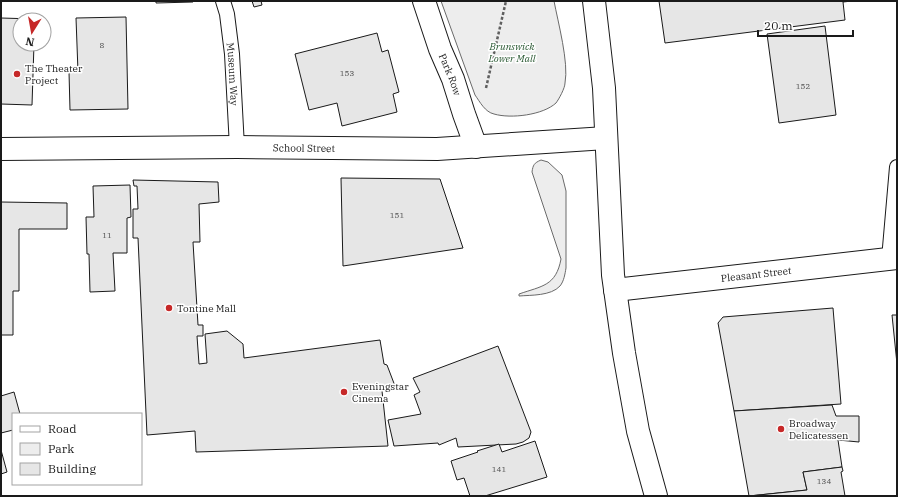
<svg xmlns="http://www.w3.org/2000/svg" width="898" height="497" font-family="'IBM Plex Serif',serif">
<rect width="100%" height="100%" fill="#fff"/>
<g fill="#ededed" stroke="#6a6a6a">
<path d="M441 1H554C558 22 569 63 565 83 565 88 559 99 556 103 543 115 511 119 494 114 485 112 480 102 475 95Z"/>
<path d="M541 160 548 162 562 175 566 191V268C565 274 564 281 560 286 551 296 531 295 519 296V294C542 286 556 286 561 259L532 172C533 165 534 163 541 160Z"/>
</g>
<g fill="#e6e6e6" stroke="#1a1a1a">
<path d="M156 1H193V2L156 3Z"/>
<path d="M252 1H261L262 5 254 7Z"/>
<path d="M659 1H852L843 2 845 20 665 43Z"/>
<path d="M126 17 128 109 70 110 69 72H78L76 18Z"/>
<path d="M1 18 35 19 20 20V44H34L32 105 1 104Z"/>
<path d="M825 26 836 115 779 123 767 34Z"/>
<path d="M377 33 382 52 388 50 399 92 393 94 397 112 342 126 337 103 309 110 295 54Z"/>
<path d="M341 178 440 179 463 248 343 266Z"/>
<path d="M133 180 218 182 219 202 199 204 200 242H193L198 325H203V336H197L199 364 207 363 205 334 227 331 243 344 244 358 380 340 384 364 387 365 395 386 382 391 388 446 196 452 195 431 147 435 138 238H133V209H138L137 186H134Z"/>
<path d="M130 185 131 217 127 218V253H113L115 291 90 292 89 254H87L86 217H94L93 186Z"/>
<path d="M1 202 67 203V229H19V291H13V335H1Z"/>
<path d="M833 308 841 404 734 411 718 323 723 317Z"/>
<path d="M892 315H897V364Z"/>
<path d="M498 346 531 432 529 438 523 442 516 444 458 447 456 438 439 445 438 443 394 446 388 420 421 414 414 395 420 392 413 378Z"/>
<path d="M14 392 20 414H13V430L1 433V396Z"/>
<path d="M832 405 836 416H859V442L838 440 842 467 803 472 807 490 749 496 734 411Z"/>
<path d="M535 441 547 477 485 496H470L464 478 457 480 451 461 478 452 477 451 499 444 502 452Z"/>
<path d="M1 450 7 472 1 474Z"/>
<path d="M842 467 843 471 841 472 845 496H749L807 490 803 472Z"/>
</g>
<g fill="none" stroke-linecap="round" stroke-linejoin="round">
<g stroke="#1a1a1a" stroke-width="16">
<g id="service">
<path id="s1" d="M223 1 227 14 232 54 237 147"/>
<path d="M889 259 897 167"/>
</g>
</g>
<g stroke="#1a1a1a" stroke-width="24">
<g id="minor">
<path id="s2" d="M424 1 440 49 453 79 464 114 476 147"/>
<path id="s3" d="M1 149 237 147 437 149 606 138"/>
</g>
</g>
<g stroke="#1a1a1a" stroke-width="24">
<g id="secondary">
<path id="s4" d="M615 290 897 258"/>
</g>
</g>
<g stroke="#1a1a1a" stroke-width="24">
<path id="primary" d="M594 1 604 88 613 275 624 353 638 431 656 496"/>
</g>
<path stroke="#5f5f5f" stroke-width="2.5" stroke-dasharray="3 2" stroke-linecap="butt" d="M486 88 506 1"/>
<use href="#service" stroke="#fff" stroke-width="14"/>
<use href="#minor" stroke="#fff" stroke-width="22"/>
<use href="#secondary" stroke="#fff" stroke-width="22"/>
<use href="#primary" stroke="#fff" stroke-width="22"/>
</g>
<g fill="#c62828" stroke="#fff" stroke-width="1.5">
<circle cx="17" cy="74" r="4"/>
<circle cx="169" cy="308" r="4"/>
<circle cx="344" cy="392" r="4"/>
<circle cx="781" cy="429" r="4"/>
</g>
<g text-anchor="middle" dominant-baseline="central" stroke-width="3" stroke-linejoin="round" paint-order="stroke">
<g font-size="8" fill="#4d4d4d">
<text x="102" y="45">8</text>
<text x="347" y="73">153</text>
<text x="803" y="86">152</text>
<text x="397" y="215">151</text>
<text x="107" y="235">11</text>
<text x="499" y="469">141</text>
<text x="824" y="481">134</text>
</g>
<g font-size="10" font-style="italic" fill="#2b5a34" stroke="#fff">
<text x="512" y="46">Brunswick<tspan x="512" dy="12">Lower Mall</tspan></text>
</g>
<g font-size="10" fill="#1a1a1a" stroke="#fff" text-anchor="start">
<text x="25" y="68">The Theater<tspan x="25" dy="12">Project</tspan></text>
<text x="177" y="308">Tontine Mall</text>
<text x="352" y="386">Eveningstar<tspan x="352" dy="12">Cinema</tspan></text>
<text x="789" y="423">Broadway<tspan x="789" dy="12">Delicatessen</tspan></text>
</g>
<g font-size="10" fill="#1a1a1a" stroke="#fff">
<text stroke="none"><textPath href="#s1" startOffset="74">Museum Way</textPath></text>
<text stroke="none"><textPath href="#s2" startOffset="78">Park Row</textPath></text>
<text stroke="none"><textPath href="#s3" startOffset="303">School Street</textPath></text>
<text stroke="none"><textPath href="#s4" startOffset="142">Pleasant Street</textPath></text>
</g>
</g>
<rect width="898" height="497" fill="none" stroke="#1a1a1a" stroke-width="4"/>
<rect x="12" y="413" width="130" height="72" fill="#ffffff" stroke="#a3a3a3"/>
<rect x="20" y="426" width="20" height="6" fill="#ffffff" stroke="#a3a3a3"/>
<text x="48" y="433" font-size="12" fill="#1a1a1a">Road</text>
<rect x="20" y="443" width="20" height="12" fill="#ededed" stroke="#a3a3a3"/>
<text x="48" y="453" font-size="12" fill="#1a1a1a">Park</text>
<rect x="20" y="463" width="20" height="12" fill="#e6e6e6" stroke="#a3a3a3"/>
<text x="48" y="473" font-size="12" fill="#1a1a1a">Building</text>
<g transform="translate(32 32) rotate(191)"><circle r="19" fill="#ffffff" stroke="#a3a3a3"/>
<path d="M0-3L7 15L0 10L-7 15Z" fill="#c62828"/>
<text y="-6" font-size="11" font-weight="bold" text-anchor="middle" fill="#1a1a1a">N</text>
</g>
<path d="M758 30v6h95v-6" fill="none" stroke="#1a1a1a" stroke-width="2"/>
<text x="764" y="30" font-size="12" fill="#1a1a1a" stroke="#ffffff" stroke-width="3" paint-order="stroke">20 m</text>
</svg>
